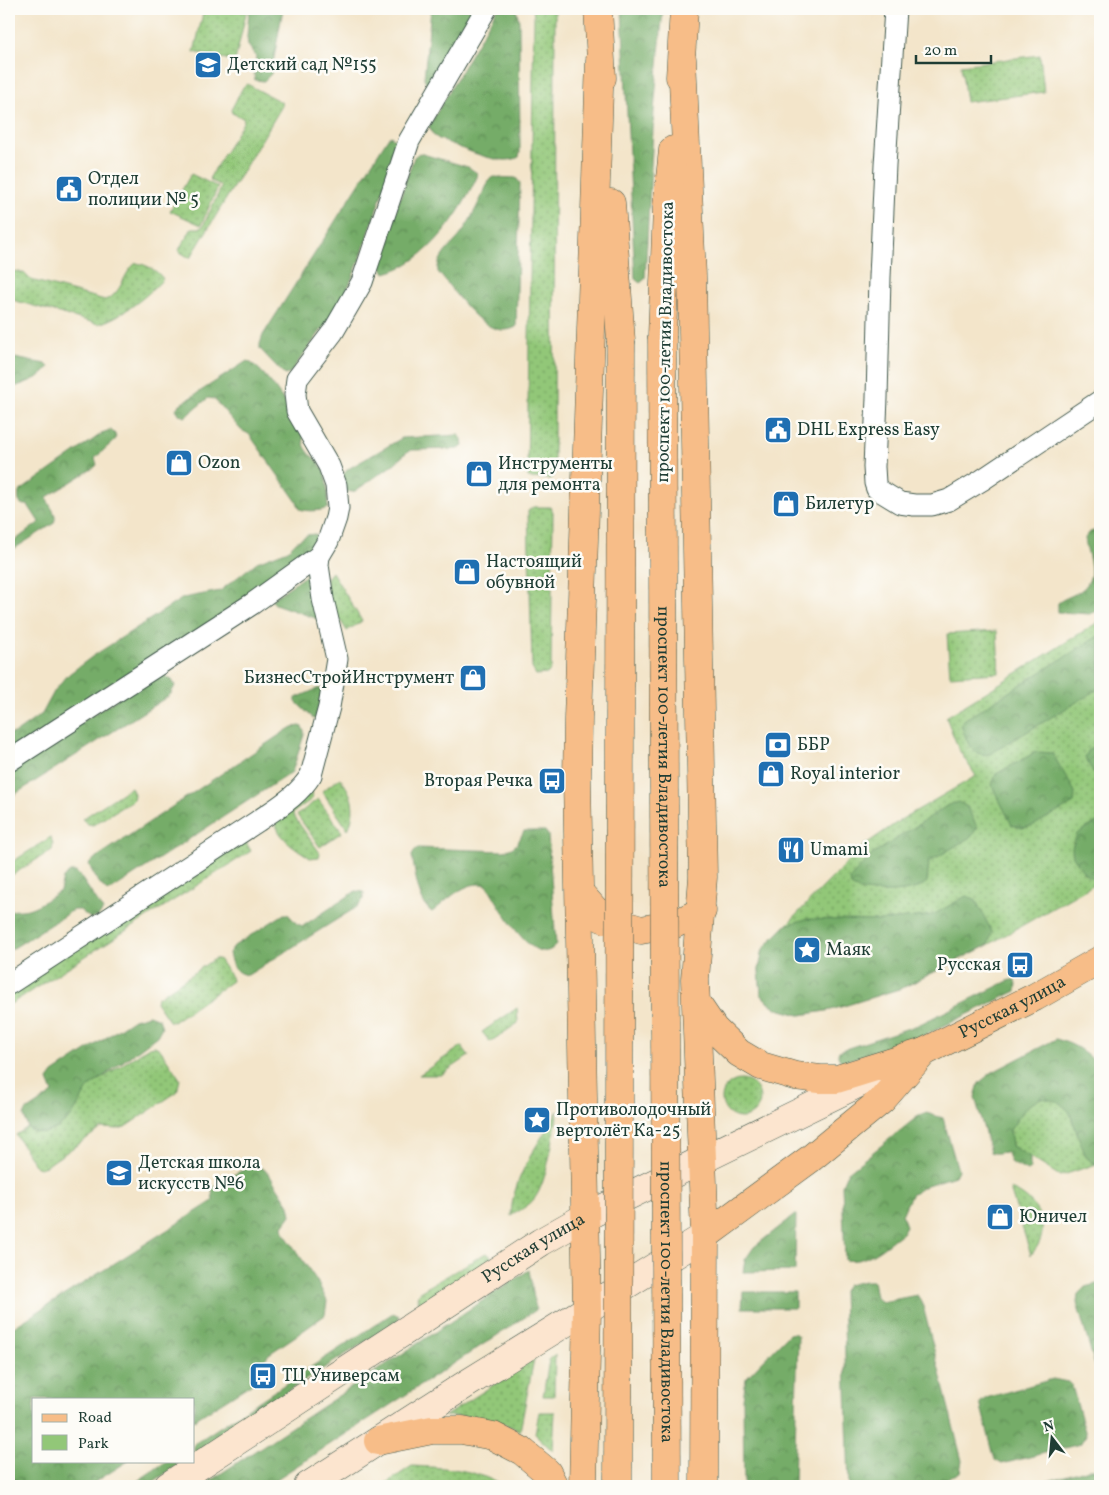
<svg xmlns="http://www.w3.org/2000/svg" width="1109" height="1495" font-family="Vollkorn,serif">
<defs>
<pattern id="green-dots" width="8" height="8" patternUnits="userSpaceOnUse" patternTransform="scale(1.25)"><rect width="8" height="8" fill="#92c778"/><path d="M2 2h.1M6 6h.1" fill="none" stroke="#77a363" stroke-width="1.8" stroke-linecap="round"/></pattern>
<pattern id="forest-crowns" width="20" height="18" patternUnits="userSpaceOnUse" patternTransform="scale(1.25)"><rect width="20" height="18" fill="#75ac68"/><path d="M2 6a3 3 0 1 1 6 0M12 15a3 3 0 1 1 6 0" fill="none" stroke="#5f8d56"/></pattern>
</defs>
<rect width="100%" height="100%" fill="#fdfcf7"/>
<filter id="ink" filterUnits="userSpaceOnUse"><feTurbulence type="fractalNoise" baseFrequency=".02" numOctaves="2"/><feDisplacementMap in="SourceGraphic" scale="10" xChannelSelector="R" yChannelSelector="G"/><feConvolveMatrix kernelMatrix="1 2 1 2 8 2 1 2 1" color-interpolation-filters="sRGB"/></filter>
<filter id="wash" filterUnits="userSpaceOnUse"><feTurbulence type="fractalNoise" baseFrequency=".0096" numOctaves="4" result="noise"/><feDisplacementMap in="SourceGraphic" scale="20" xChannelSelector="R" yChannelSelector="G"/><feGaussianBlur stdDeviation="1.12" result="paint"/><feColorMatrix in="noise" values="0 0 0 0 0 0 0 0 0 0 0 0 0 0 0 0 0 1.4 0 .05"/><feComposite in="paint" operator="in"/></filter>
<g filter="url(#wash)">
<rect width="100%" height="100%" fill="#f3e5ca"/>
<g fill="url(#green-dots)" stroke="#588256">
<path d="M204 9H247L235 61 194 52Z"/>
<path d="M533 9H555L554 476 551 479 529 478 527 474 534 16Z"/>
<path d="M1040 55 1044 92 966 102 961 65Z"/>
<path d="M247 84 281 102 282 106 191 257H188L180 252 179 250 192 228H200L203 226 221 188 220 185 211 181 210 177 244 121 243 118 232 113 231 110 243 87Z"/>
<path d="M191 174 218 187 201 225 170 211Z"/>
<path d="M136 263C146 264 158 271 163 279 148 296 120 318 98 324L9 299V270L24 273 31 280 105 300C123 294 122 273 136 263Z"/>
<path d="M533 507H550L553 512 551 669 547 674 536 675 532 668 528 511Z"/>
<path d="M332 572 362 621 347 631 327 599V578Z"/>
<path d="M1100 621V881L988 945 902 988 826 1011 800 1015 778 1009 768 1002 761 994 759 970 763 949 863 846 902 819 976 776 959 750 946 717Z"/>
<path d="M997 631 999 673 950 676 947 634Z"/>
<path d="M340 778C353 795 357 809 348 830L322 791Z"/>
<path d="M131 787 134 794 133 800 93 825 88 824 82 819Z"/>
<path d="M311 792 312 799 294 812 293 815 320 853 319 857 310 858C295 847 276 838 275 818Z"/>
<path d="M318 799 342 832 320 847 297 815Z"/>
<path d="M51 837 53 845 52 850 9 877V864Z"/>
<path d="M244 839 251 851 9 1005V990Z"/>
<path d="M214 959H219L231 977 232 981 173 1022 169 1021 156 1002 157 998Z"/>
<path d="M517 1008 518 1023 490 1042 482 1032Z"/>
<path d="M155 1046 160 1049 180 1079 177 1092 125 1127 118 1129 102 1128 46 1166 40 1168 36 1167 16 1135 149 1047Z"/>
<path d="M462 1046 469 1056 441 1075H419Z"/>
<circle cx="741" cy="1099" r="19"/>
<path d="M1100 1081V1163L1060 1176 1012 1146 999 1102Z"/>
<path d="M558 1111C554 1132 547 1184 534 1199 529 1206 518 1211 511 1216 512 1177 539 1143 558 1111Z"/>
<path d="M1010 1189C1030 1195 1047 1217 1041 1238 1039 1245 1035 1250 1031 1255Z"/>
<path d="M486 1253 491 1256V1261L422 1306 419 1302 417 1297 421 1291Z"/>
<path d="M555 1355 554 1396H543L549 1360Z"/>
<path d="M534 1359 520 1431C492 1417 476 1416 445 1416Z"/>
<path d="M539 1412H555L553 1451 535 1434Z"/>
<path d="M412 1466C446 1468 473 1468 503 1486H382Z"/>
</g>
<g fill="url(#forest-crowns)" stroke="#4a744e">
<path d="M249 9H283L271 74 264 81 255 80 254 74 256 57 248 45 247 37Z"/>
<path d="M431 9H476L431 84 427 85 424 78Z"/>
<path d="M497 9H516L519 20 520 152 519 157C500 168 458 146 439 139L433 135 429 126Z"/>
<path d="M622 9H663L654 111 645 279 640 283 635 279Z"/>
<path d="M391 136 399 143 360 259 342 302 290 373 285 375 260 349V344L263 335 388 138Z"/>
<path d="M419 153 468 167 477 173V177C460 215 427 263 385 273L379 261 414 157Z"/>
<path d="M493 177 516 178 520 183 516 327C485 343 455 291 438 272 436 256 454 245 462 233 473 217 481 197 490 179Z"/>
<path d="M9 357 46 364 49 367C42 379 21 384 9 389Z"/>
<path d="M247 361C266 368 293 415 304 433 299 454 322 458 325 475 328 485 327 497 328 508 321 511 307 512 300 509L297 502 249 434 241 430 214 399 208 398 185 417 180 415 176 409 179 405Z"/>
<path d="M111 430 115 434 116 439 95 458 97 465 95 467 47 497C48 507 60 514 53 524L9 552V545L37 524 39 522 28 505C18 506 18 500 19 492L104 432Z"/>
<path d="M459 435 462 439 463 446 459 449 412 450 407 452 394 464 355 491 349 492 345 489 342 476 348 469 402 438Z"/>
<path d="M1100 529V610L1090 614 1058 612V603C1064 598 1070 597 1077 593 1101 580 1087 557 1085 538L1090 532Z"/>
<path d="M315 534 320 538 318 553 9 756V734L15 733 42 714 55 690 69 674 93 656 183 598 220 591 257 562 288 550 296 542 307 535Z"/>
<path d="M309 573 318 619 275 604 271 600Z"/>
<path d="M1100 635V688L990 754C969 757 968 741 961 725L964 720Z"/>
<path d="M163 675 172 680 175 686 170 695 9 798V768L153 676Z"/>
<path d="M319 688 322 690 317 718 314 719 296 702V698Z"/>
<path d="M301 726 304 730V735L292 772 111 890 107 891C100 885 92 873 89 864L94 859 287 730 292 727Z"/>
<path d="M1100 743V785L1085 757 1089 750Z"/>
<path d="M1036 752 1052 753 1075 792 1074 803 1032 826 1022 828 1012 825 992 786 996 774Z"/>
<path d="M959 802 967 807 977 827 972 836 929 862 927 882C924 884 921 887 917 888 903 893 862 895 851 886L850 878 872 855 948 805Z"/>
<path d="M1100 820V881L1099 882 1084 873 1073 856 1072 848 1077 834Z"/>
<path d="M524 831H545L548 835 556 945C533 973 497 900 487 885 466 879 448 900 432 912 418 903 415 871 412 856L414 851 418 848 504 851C519 846 517 843 524 831Z"/>
<path d="M70 872H76L80 876 103 910 98 917 91 919 80 910H73L9 951V912C15 909 21 911 28 909 39 906 50 897 60 891L63 878Z"/>
<path d="M356 891 364 892 363 900 357 907 248 975C235 974 231 965 229 953L234 946 284 914H288L297 924 303 926Z"/>
<path d="M966 896 975 899 992 932 988 945 902 988 831 1010 800 1015 778 1009 768 1002 761 994 759 970 763 949 786 925 806 919 879 921 933 915Z"/>
<path d="M1010 980H1014L1017 984 1016 991 923 1036 845 1061 842 1062C838 1058 837 1056 839 1051L918 1025Z"/>
<path d="M149 1015 159 1019 162 1027 157 1036 89 1087 71 1117 58 1128 45 1133 34 1132 28 1128 24 1116 26 1111 53 1093 48 1080 53 1073 134 1019Z"/>
<path d="M1056 1039C1074 1044 1088 1052 1100 1068V1165L1092 1162 1086 1157 1069 1111 1057 1101 1041 1098 1026 1107 1010 1130 1012 1146 1030 1157V1169L1027 1171 1010 1162 1007 1153C1000 1151 996 1155 990 1152L975 1097 979 1083 991 1073Z"/>
<path d="M926 1113 943 1118 958 1170 955 1176 927 1185 911 1195 902 1215 906 1226 902 1233C885 1245 867 1264 845 1260L842 1185 847 1173 917 1117Z"/>
<path d="M256 1166 264 1169 270 1176 289 1205 291 1215 283 1226 284 1233 317 1281 327 1301 325 1315 300 1333 269 1354 262 1363 258 1377 251 1384 194 1420V1399H34V1461H128L89 1486H18L9 1471V1452L12 1433 9 1419V1330L213 1201 212 1189C225 1181 240 1168 256 1166Z"/>
<path d="M796 1214 795 1271 743 1272 745 1260 754 1247Z"/>
<path d="M529 1270 536 1310 266 1486H202Z"/>
<path d="M865 1281H873L876 1297 882 1302 917 1295 922 1302 962 1461 960 1472C927 1492 886 1486 849 1486L843 1291 847 1285Z"/>
<path d="M1100 1283V1383L1077 1303 1078 1294 1085 1287Z"/>
<path d="M743 1292H795V1308H742Z"/>
<path d="M393 1313 399 1316 398 1321 274 1400 194 1455V1444Z"/>
<path d="M794 1333 798 1336 794 1486H744L743 1399 746 1378 789 1334Z"/>
<path d="M1053 1379 1068 1382 1072 1386 1086 1435 1080 1444 1002 1464 995 1460 980 1403 986 1398Z"/>
<path d="M167 1461H184L147 1486H130Z"/>
<path d="M1089 1469H1098L1100 1486H1031Z"/>
</g>
</g>
<g filter="url(#ink)">
<g fill="none" stroke-linecap="round" stroke-linejoin="round">
<g stroke="#3f564a" stroke-width="23">
<g id="street">
<path d="M895 9 885 165 880 277 877 398 874 467 875 483 877 489 900 503 914 505H932L949 500 982 480 1100 401"/>
<path d="M9 761 252 604 319 556 328 541 336 518 338 508 336 485 329 466 297 411 295 394 297 379 333 332 362 282 409 141 486 9"/>
<path d="M9 984 258 821C278 807 298 796 311 775L329 707 337 659 323 599 318 565 319 556"/>
</g>
</g>
<g stroke="#3f564a" stroke-width="29">
<g id="secondary">
<path id="s1" d="M168 1486 541 1242 585 1217 876 1075"/>
<path d="M308 1486 468 1383 705 1236"/>
</g>
</g>
<g stroke="#3f564a" stroke-width="29">
<g id="primary">
<path d="M697 1004 714 1029 739 1053 761 1066 795 1076 820 1079H837L924 1052"/>
<path id="s2" d="M705 1236 810 1159 882 1100 924 1052 1035 997 1100 960"/>
<path d="M378 1441 432 1430H462L493 1436 522 1451 547 1472 554 1486"/>
</g>
</g>
<g stroke="#3f564a" stroke-width="29">
<g id="highway">
<path d="M598 9 602 78"/>
<path d="M682 59 692 276 703 877 695 979 705 1236 704 1486"/>
<path d="M680 77 684 9"/>
<path d="M611 203 621 341"/>
<path d="M662 336 667 207 673 150"/>
<path d="M580 893 602 918 641 930 675 924 702 911"/>
<path d="M583 1486 587 1310 577 779 578 719 600 60"/>
</g>
</g>
<use href="#street" stroke="#fff" stroke-width="21"/>
<use href="#secondary" stroke="#fce5cf" stroke-width="28"/>
<use href="#primary" stroke="#f7bd88" stroke-width="28"/>
<use href="#highway" stroke="#f7bd88" stroke-width="28"/>
<g stroke="#3f564a" stroke-width="29" stroke-linecap="butt">
<g id="highway-bridge">
<path id="s3" d="M662 336 667 1486"/>
<path d="M618 1486 621 341"/>
</g>
</g>
<use href="#highway-bridge" stroke="#f7bd88" stroke-width="28"/>
</g>
</g>
<defs>
<g id="school-square" transform="scale(1.4375)"><rect x="-9" y="-9" width="18" height="18" rx="4" fill="#1f6fb2" stroke="#fdfcf7"/><path d="M0-5L7-2L0 1L-7-2ZM-4 1L0 2.5L4 1V4Q0 6-4 4Z" fill="#fff"/></g>
<g id="civic-square" transform="scale(1.4375)"><rect x="-9" y="-9" width="18" height="18" rx="4" fill="#1f6fb2" stroke="#fdfcf7"/><path d="M-.6-6.5H3V-4.5H.6V-3L4-1V1h2V6H-6V1h2V-1L-.6-3ZM-1.2 2.5V6h2.4V2.5Z" fill="#fff"/></g>
<g id="shop-square" transform="scale(1.4375)"><rect x="-9" y="-9" width="18" height="18" rx="4" fill="#1f6fb2" stroke="#fdfcf7"/><path d="M-5-2.5h2.3a2.7 3.5 0 0 1 5.4 0H5L5.5 6h-11ZM-1.5-2.5h3a1.5 2.3 0 0 0-3 0Z" fill="#fff"/></g>
<g id="bank-square" transform="scale(1.4375)"><rect x="-9" y="-9" width="18" height="18" rx="4" fill="#1f6fb2" stroke="#fdfcf7"/><path d="M-6-4H6V4H-6ZM0-2.3a2.3 2.3 0 1 0 0 4.6a2.3 2.3 0 1 0 0-4.6Z" fill="#fff"/></g>
<g id="bus-square" transform="scale(1.4375)"><rect x="-9" y="-9" width="18" height="18" rx="4" fill="#1f6fb2" stroke="#fdfcf7"/><path d="M-5-6H5V4H4V6H2V4H-2V6H-4V4H-5ZM-3.5-4V0h7V-4ZM-3.5 1.2v1.5H-2V1.2ZM2 1.2v1.5H3.5V1.2Z" fill="#fff"/></g>
<g id="restaurant-square" transform="scale(1.4375)"><rect x="-9" y="-9" width="18" height="18" rx="4" fill="#1f6fb2" stroke="#fdfcf7"/><path d="M-5-6h1v4h1v-4h1v4h1v-4h1v5L-1.5 .5V6h-2V.5L-5-1ZM5-6V6H3V1.5H1.5Q1.5-4 5-6Z" fill="#fff"/></g>
<g id="sight-square" transform="scale(1.4375)"><rect x="-9" y="-9" width="18" height="18" rx="4" fill="#1f6fb2" stroke="#fdfcf7"/><path d="M0-6L1.8-2.2L6-1.7L2.9 1.2L3.7 5.4L0 3.3L-3.7 5.4L-2.9 1.2L-6-1.7L-1.8-2.2Z" fill="#fff"/></g>
</defs>
<g fill-rule="evenodd">
<use href="#school-square" x="208" y="65"/>
<use href="#civic-square" x="69" y="189"/>
<use href="#civic-square" x="778" y="430"/>
<use href="#shop-square" x="179" y="463"/>
<use href="#shop-square" x="479" y="474"/>
<use href="#shop-square" x="786" y="504"/>
<use href="#shop-square" x="467" y="572"/>
<use href="#shop-square" x="473" y="678"/>
<use href="#bank-square" x="778" y="745"/>
<use href="#shop-square" x="771" y="774"/>
<use href="#bus-square" x="552" y="781"/>
<use href="#restaurant-square" x="791" y="850"/>
<use href="#sight-square" x="807" y="950"/>
<use href="#bus-square" x="1020" y="965"/>
<use href="#sight-square" x="537" y="1120"/>
<use href="#school-square" x="119" y="1173"/>
<use href="#shop-square" x="1000" y="1217"/>
<use href="#bus-square" x="263" y="1376"/>
</g>
<g text-anchor="middle" dominant-baseline="central" stroke-width="5" stroke-linejoin="round" paint-order="stroke">
<g font-size="18" fill="#1f3d34" stroke="#fdfcf7" text-anchor="start">
<text x="227" y="65">Детский сад №155</text>
<text x="88" y="179">Отдел<tspan x="88" dy="21">полиции № 5</tspan></text>
<text x="797" y="430">DHL Express Easy</text>
<text x="198" y="463">Ozon</text>
<text x="498" y="464">Инструменты<tspan x="498" dy="21">для ремонта</tspan></text>
<text x="805" y="504">Билетур</text>
<text x="486" y="562">Настоящий<tspan x="486" dy="21">обувной</tspan></text>
<text x="454" y="678" text-anchor="end">БизнесСтройИнструмент</text>
<text x="797" y="745">ББР</text>
<text x="790" y="774">Royal interior</text>
<text x="533" y="781" text-anchor="end">Вторая Речка</text>
<text x="810" y="850">Umami</text>
<text x="826" y="950">Маяк</text>
<text x="1001" y="965" text-anchor="end">Русская</text>
<text x="556" y="1110">Противолодочный<tspan x="556" dy="21">вертолёт Ка-25</tspan></text>
<text x="138" y="1163">Детская школа<tspan x="138" dy="21">искусств №6</tspan></text>
<text x="1019" y="1217">Юничел</text>
<text x="282" y="1376">ТЦ Универсам</text>
</g>
<g font-size="18" fill="#1f3d34" stroke="#fdfcf7">
<text transform="translate(666 342) rotate(-89)">проспект 100-летия Владивостока</text>
<text stroke="none"><textPath href="#s3" startOffset="411">проспект 100-летия Владивостока</textPath></text>
<text stroke="none"><textPath href="#s2" startOffset="386">Русская улица</textPath></text>
<text stroke="none"><textPath href="#s1" startOffset="436">Русская улица</textPath></text>
<text stroke="none"><textPath href="#s3" startOffset="966">проспект 100-летия Владивостока</textPath></text>
</g>
</g>
<rect width="1109" height="1495" fill="none" stroke="#fdfcf7" stroke-width="30"/>
<rect x="32" y="1398" width="162" height="65" fill="#fdfcf7" stroke="#a4b0a9"/>
<rect x="42" y="1414" width="25" height="8" fill="#f7bd88" stroke="#a4b0a9"/>
<text x="78" y="1422" font-size="15" fill="#1f3d34">Road</text>
<rect x="42" y="1435" width="25" height="15" fill="#92c778" stroke="#a4b0a9"/>
<text x="78" y="1448" font-size="15" fill="#1f3d34">Park</text>
<g transform="translate(1052 1438) rotate(344)" stroke="#fdfcf7" stroke-width="4" paint-order="stroke">
<path d="M0-4L9 19L0 12L-9 19Z" fill="#1f3d34"/>
<text y="-8" font-size="14" font-weight="bold" text-anchor="middle" fill="#1f3d34">N</text>
</g>
<path d="M916 55v8h75v-8" fill="none" stroke="#1f3d34" stroke-width="2.5"/>
<text x="924" y="55" font-size="15" fill="#1f3d34" stroke="#fdfcf7" stroke-width="4" paint-order="stroke">20 m</text>
</svg>
